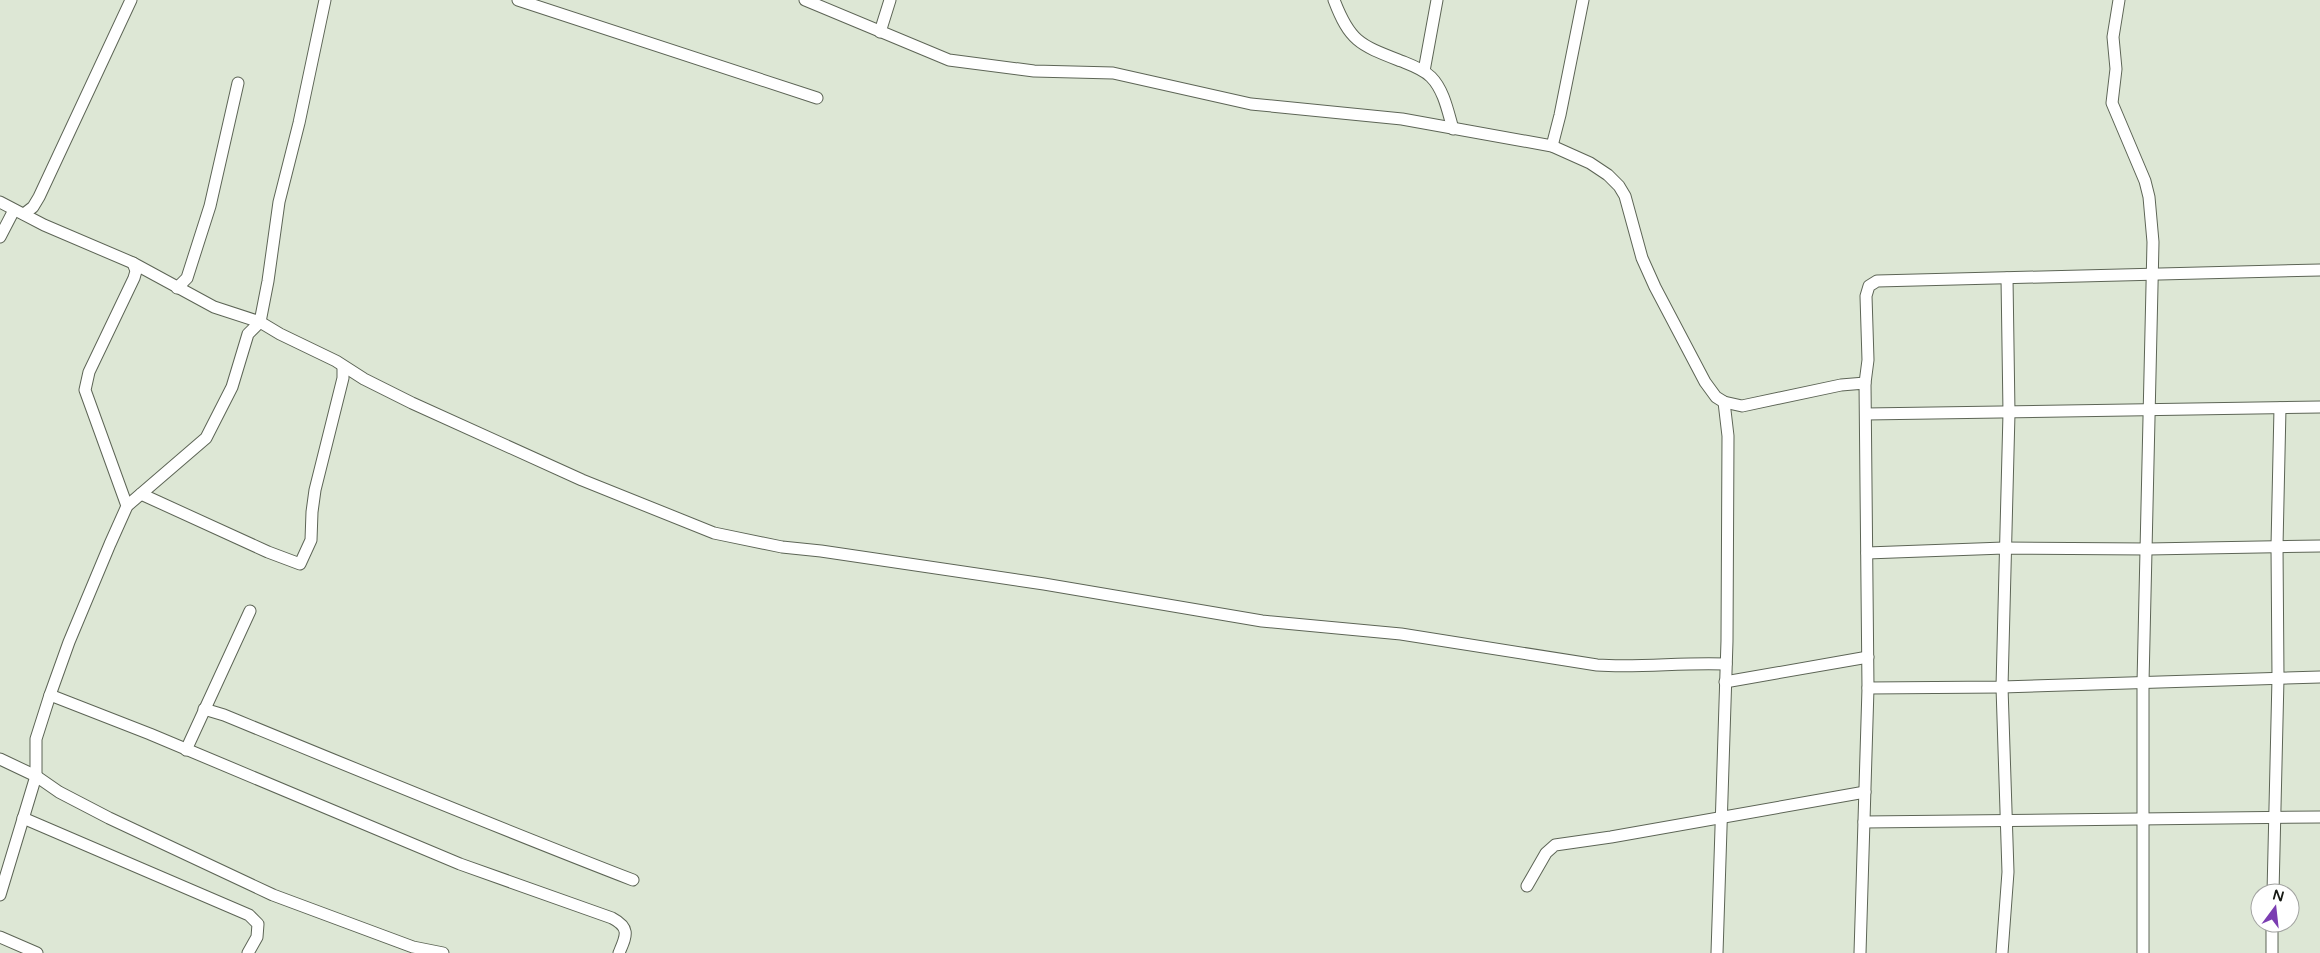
<svg xmlns="http://www.w3.org/2000/svg" width="2320" height="953" font-family="'Varela Round',sans-serif">
<rect width="100%" height="100%" fill="#dde7d5"/>
<g fill="none" stroke-linecap="round" stroke-linejoin="round">
<g stroke="#5d6556" stroke-width="13">
<g id="minor">
<path d="M518 0 817 98"/>
<path d="M805 0 949 60 1034 71 1113 73 1251 104 1402 119 1552 146 1590 163 1608 175 1619 186 1625 196 1642 258 1655 287 1705 382 1716 397 1724 402 1742 406 1841 385 1865 383 1868 688 1860 953"/>
<path d="M1334 0C1350 42 1360 45 1401 61 1411 65 1423 69 1431 77 1444 90 1448 112 1453 129"/>
<path d="M2119 0 2113 37 2116 69 2112 103 2145 181 2149 197 2153 242 2143 683V953"/>
<path d="M880 32 890 0"/>
<path d="M1424 71 1437 0"/>
<path d="M1552 146 1560 115 1583 0"/>
<path d="M0 202 44 225 133 263 214 307 260 322 280 334 336 361 364 379 412 403 582 480 714 533 782 547 821 551 1044 584 1262 621 1401 634 1597 665C1640 668 1683 662 1726 664"/>
<path d="M24 214 33 207 39 197 131 0"/>
<path d="M0 237 14 210"/>
<path d="M177 288 187 278 210 206 238 83"/>
<path d="M1865 383 1868 360 1866 296 1869 286 1877 281 2320 270"/>
<path d="M1866 414 2320 407"/>
<path d="M141 494 268 552 300 564 311 540 312 512 315 490 343 378V368"/>
<path d="M127 506 85 390 89 372 134 278 136 271 133 263"/>
<path d="M1867 553 2004 548 2148 549 2320 546"/>
<path d="M1725 682 1868 657"/>
<path d="M1868 688 2002 687 2320 677"/>
<path d="M50 695 150 734 460 864 612 918C631 928 626 936 619 953"/>
<path d="M204 709 224 715C360 771 496 827 633 880"/>
<path d="M186 750 250 611"/>
<path d="M0 759 36 776 59 792 109 818 273 895 413 947 443 953"/>
<path d="M23 818 249 915 258 924 257 937 248 953"/>
<path d="M1864 822 2320 817"/>
<path d="M1527 886 1546 853 1555 845 1611 837 1865 792"/>
<path d="M2273 893 2278 678 2277 546 2280 408"/>
<path d="M0 895 36 776V739L50 695 69 642 110 544 127 506 206 438 232 387 248 334 260 322 268 281 279 202 299 123 325 0"/>
<path d="M0 937 37 953"/>
<path d="M1717 953 1727 641 1728 436 1724 402"/>
<path d="M2002 953 2008 872 2002 687 2009 413 2007 278"/>
<path d="M2272 953V923"/>
</g>
</g>
<use href="#minor" stroke="#fff" stroke-width="11"/>
</g>
<g transform="translate(2275 908) rotate(15)"><circle r="24" fill="#ffffff" stroke="#a2a3a1"/>
<path d="M0-4L9 19L0 12L-9 19Z" fill="#7b3db2"/>
<text y="-8" font-size="14" font-weight="bold" text-anchor="middle" fill="#171a14">N</text>
</g>
</svg>
